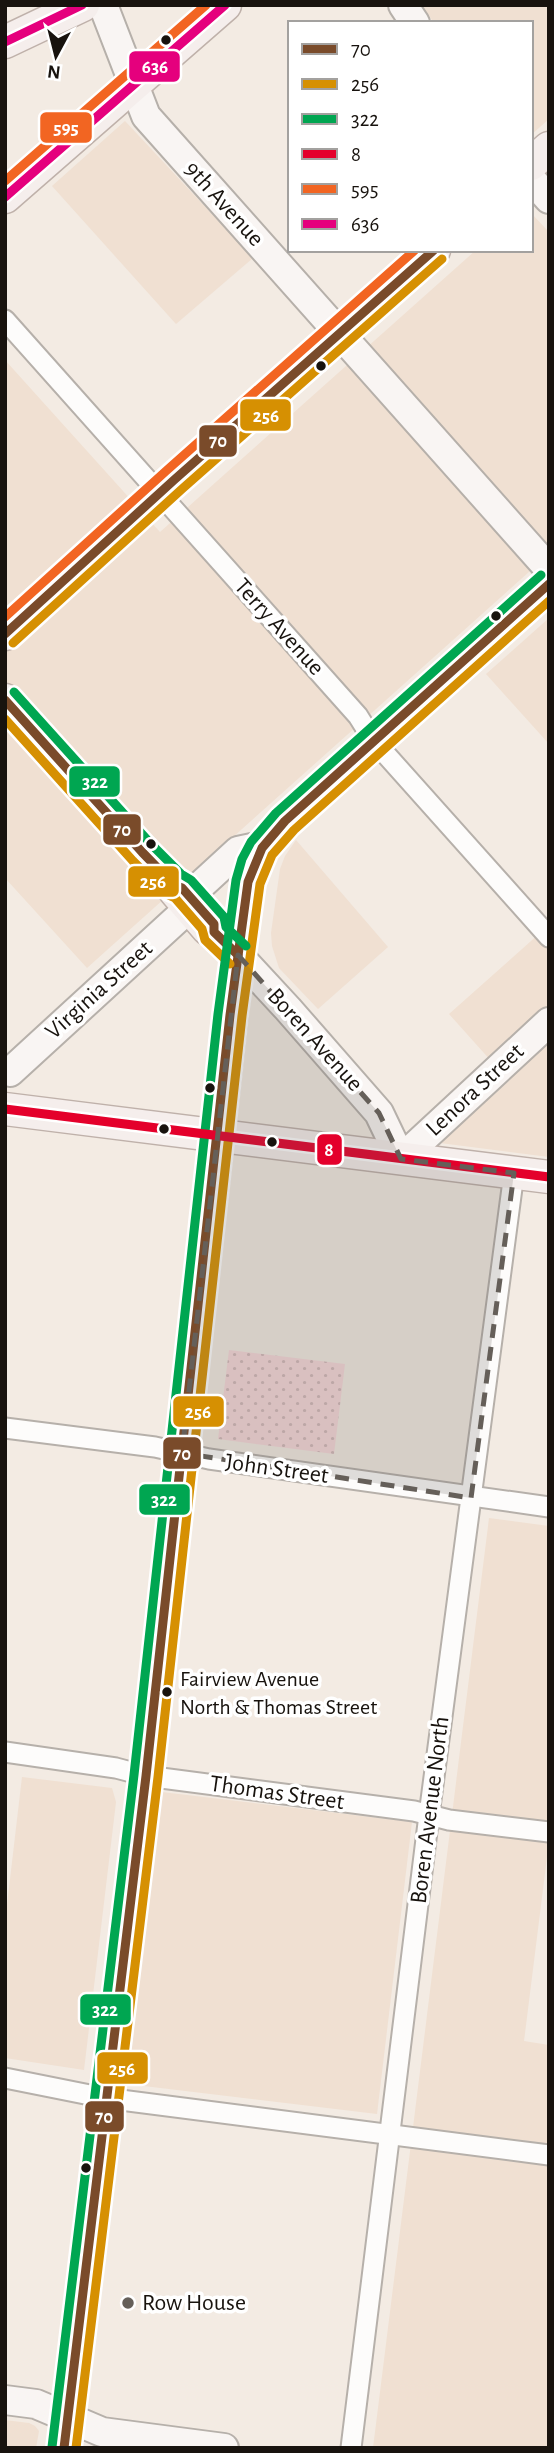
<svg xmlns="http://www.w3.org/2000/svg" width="554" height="2453" font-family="'Alegreya Sans',sans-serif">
<defs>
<pattern id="grass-dots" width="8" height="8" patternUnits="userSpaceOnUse" patternTransform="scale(1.75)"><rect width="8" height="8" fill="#f7d9da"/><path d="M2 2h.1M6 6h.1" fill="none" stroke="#d3b9ba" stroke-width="1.8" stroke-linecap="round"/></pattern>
</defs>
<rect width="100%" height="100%" fill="#f3ebe3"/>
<g fill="#f0e0d2">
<path d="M422 5H549V119L531 135V23H434Z"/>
<path d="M125 121 253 258 176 324 52 186Z"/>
<path d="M531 213 549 232V554L87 968 5 878V360L160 532 476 250H531Z"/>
<path d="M549 618V744L486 674Z"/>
<path d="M296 840 388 947 318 1009 279 968 272 946 271 933 280 869 285 856Z"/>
<path d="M549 925V1157L440 1143 509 1081 449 1014Z"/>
<path d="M489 1518 549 1526V1841L524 2041 549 2045V2448H373Z"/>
<path d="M22 1777 112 1788 116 1802 84 2070 5 2058V1922Z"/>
<path d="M162 1792 412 1822 377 2114 127 2084Z"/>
<path d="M5 2420 29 2423 35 2426 39 2431 36 2448H5Z"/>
</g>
<path fill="url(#grass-dots)" d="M229 1350 345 1364 334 1454 218 1439Z"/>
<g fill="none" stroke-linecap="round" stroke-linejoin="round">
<g stroke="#b6b0aa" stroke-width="23">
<g id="street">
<path d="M5 320 358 716 373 740 549 937"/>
<path d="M5 1428 155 1447 209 1459 549 1507"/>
<path d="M5 1752 116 1768 146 1776 414 1811 449 1820 549 1832"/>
<path d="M5 2078 105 2098 549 2155"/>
<path d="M351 2448 429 1815 514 1173"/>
</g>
</g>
<g stroke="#b6b0aa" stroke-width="32">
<g id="secondary">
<path d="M103 5 146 116 549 569"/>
<path d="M403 5 415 23"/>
<path d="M531 179 549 199"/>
<path d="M261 846C244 880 243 919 238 955L288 1009 379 1113 401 1159 549 1022"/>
<path d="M189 896 238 851 261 846 285 821 361 751 549 584"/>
<path d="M10 1072 189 908"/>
<path d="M5 2400 36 2404 102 2432 224 2448"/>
</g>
</g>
<g stroke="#bfb1aa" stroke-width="35">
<g id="primary">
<path d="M5 42 83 5"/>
<path d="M531 164 549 148"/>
<path d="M5 197 225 5"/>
<path d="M5 634 174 480 434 250"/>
<path d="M5 700 142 852 174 885 182 888 190 897"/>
<path d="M5 1109 549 1177"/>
<path d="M64 2448 146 1776 238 955 214 932 208 929 175 891 174 885"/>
</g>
</g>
<use href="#street" stroke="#fdfcfb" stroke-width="19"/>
<use href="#secondary" stroke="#f9f5f3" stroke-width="28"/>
<use href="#primary" stroke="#f5eeec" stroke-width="32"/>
<g stroke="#fff" stroke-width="14">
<g id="bus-1">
<path d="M5 634 174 480 434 250"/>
<path d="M5 700 142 852 174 885 182 888 214 924V932L238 955"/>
<path d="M64 2448 146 1776 230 1015 248 882 262 848 285 821 549 584"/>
</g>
</g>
<g stroke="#fff" stroke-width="14">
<g id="bus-2">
<path d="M13 643 182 489 442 259"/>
<path d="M5 719 133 861 166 894 175 898 202 929 205 940 230 964"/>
<path d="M76 2448 158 1777 242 1016 260 884 272 855 294 830 549 601"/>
</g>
</g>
<g stroke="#fff" stroke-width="14">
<g id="bus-3">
<path d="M14 692 151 844 181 874 191 880 224 917 226 927 246 946"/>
<path d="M52 2447 134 1775 218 1014 236 880 242 859 251 842 276 813 541 575"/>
</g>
</g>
<g stroke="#fff" stroke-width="14">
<path id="bus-4" d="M5 1109 549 1177"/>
</g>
<g stroke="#fff" stroke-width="14">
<g id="bus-5">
<path d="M5 181 206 5"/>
<path d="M5 617 166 471 415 250"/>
</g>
</g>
<g stroke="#fff" stroke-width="14">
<g id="bus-6">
<path d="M5 42 82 5"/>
<path d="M5 197 225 5"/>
</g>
</g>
<use href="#bus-1" stroke="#7a4b2a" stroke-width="9"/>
<use href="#bus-2" stroke="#d69002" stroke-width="9"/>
<use href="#bus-3" stroke="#00a651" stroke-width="9"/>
<use href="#bus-4" stroke="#e4002b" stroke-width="9"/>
<use href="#bus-5" stroke="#f26522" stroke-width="9"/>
<use href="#bus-6" stroke="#e5007d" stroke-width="9"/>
</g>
<path fill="#655f59" fill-opacity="0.2" stroke="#655f59" stroke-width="5" stroke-dasharray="14 9" stroke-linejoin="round" d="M238 955 379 1113 401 1159 514 1173 471 1498 182 1453Z"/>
<g fill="#18130e" stroke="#fff" stroke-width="2.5">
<circle cx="166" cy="40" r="6"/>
<circle cx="321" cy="366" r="6"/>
<circle cx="496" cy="616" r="6"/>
<circle cx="151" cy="844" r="6"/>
<circle cx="210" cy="1088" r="6"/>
<circle cx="164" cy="1129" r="6"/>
<circle cx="272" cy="1142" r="6"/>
<circle cx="167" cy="1692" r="6"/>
<circle cx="86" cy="2168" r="6"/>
</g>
<circle fill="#655f59" stroke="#fff" stroke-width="2.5" cx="128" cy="2303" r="7"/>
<g text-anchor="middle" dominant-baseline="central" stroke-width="7" stroke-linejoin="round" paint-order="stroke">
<g font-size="22" fill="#18130e" stroke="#fff" text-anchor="start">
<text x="180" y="1679">Fairview Avenue<tspan x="180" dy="28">North &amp; Thomas Street</tspan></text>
</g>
<g font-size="24" fill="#18130e" stroke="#fff">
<text transform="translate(224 204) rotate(48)">9th Avenue</text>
<text transform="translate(279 627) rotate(48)">Terry Avenue</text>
<text transform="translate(99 990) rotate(-42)">Virginia Street</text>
<text transform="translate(315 1040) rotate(48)">Boren Avenue</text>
<text transform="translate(475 1090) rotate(-43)">Lenora Street</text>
<text transform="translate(277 1469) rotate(8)">John Street</text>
<text transform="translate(277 1793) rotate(8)">Thomas Street</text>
<text transform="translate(430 1810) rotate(-83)">Boren Avenue North</text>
</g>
<g font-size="24" fill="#18130e" stroke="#fff" text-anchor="start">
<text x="142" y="2303">Row House</text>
</g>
</g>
<g stroke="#fff" stroke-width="2.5">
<rect x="128" y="50" width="53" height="33" rx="7" fill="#e5007d"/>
<rect x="39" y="111" width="54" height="33" rx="7" fill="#f26522"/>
<rect x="239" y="398" width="53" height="34" rx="7" fill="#d69002"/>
<rect x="198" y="424" width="40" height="34" rx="7" fill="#7a4b2a"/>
<rect x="68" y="765" width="53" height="33" rx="7" fill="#00a651"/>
<rect x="102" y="813" width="40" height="33" rx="7" fill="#7a4b2a"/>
<rect x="127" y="865" width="53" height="33" rx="7" fill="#d69002"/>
<rect x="316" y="1133" width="27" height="33" rx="7" fill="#e4002b"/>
<rect x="172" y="1395" width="53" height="33" rx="7" fill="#d69002"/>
<rect x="162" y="1436" width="40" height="34" rx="7" fill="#7a4b2a"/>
<rect x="138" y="1483" width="53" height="33" rx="7" fill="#00a651"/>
<rect x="79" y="1993" width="53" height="33" rx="7" fill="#00a651"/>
<rect x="96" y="2051" width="53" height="34" rx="7" fill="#d69002"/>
<rect x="84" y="2100" width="41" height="33" rx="7" fill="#7a4b2a"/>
</g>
<g font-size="19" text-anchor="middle" font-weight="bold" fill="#fff">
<text x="155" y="73">636</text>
<text x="66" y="134">595</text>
<text x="266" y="422">256</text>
<text x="218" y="447">70</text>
<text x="95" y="788">322</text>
<text x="122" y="836">70</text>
<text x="153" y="888">256</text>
<text x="329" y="1156">8</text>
<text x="198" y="1418">256</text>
<text x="182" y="1460">70</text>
<text x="164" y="1506">322</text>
<text x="105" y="2016">322</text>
<text x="122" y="2075">256</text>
<text x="104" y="2123">70</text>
</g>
<rect width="554" height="2453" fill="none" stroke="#18130e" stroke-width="14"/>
<rect x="288" y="21" width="245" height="231" fill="#ffffff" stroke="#a3a19f" stroke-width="2"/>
<rect x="302" y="44" width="35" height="10" fill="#7a4b2a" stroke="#a3a19f" stroke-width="2"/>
<text x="351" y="56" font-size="21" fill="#18130e">70</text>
<rect x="302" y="79" width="35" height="10" fill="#d69002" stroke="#a3a19f" stroke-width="2"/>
<text x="351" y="91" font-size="21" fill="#18130e">256</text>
<rect x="302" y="114" width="35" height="10" fill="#00a651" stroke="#a3a19f" stroke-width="2"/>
<text x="351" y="126" font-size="21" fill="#18130e">322</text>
<rect x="302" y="149" width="35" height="10" fill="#e4002b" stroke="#a3a19f" stroke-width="2"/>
<text x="351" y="161" font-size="21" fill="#18130e">8</text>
<rect x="302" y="184" width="35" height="10" fill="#f26522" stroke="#a3a19f" stroke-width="2"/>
<text x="351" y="196" font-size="21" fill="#18130e">595</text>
<rect x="302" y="219" width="35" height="10" fill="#e5007d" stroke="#a3a19f" stroke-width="2"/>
<text x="351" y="231" font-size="21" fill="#18130e">636</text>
<g transform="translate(56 56) rotate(187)" stroke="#ffffff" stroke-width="5" paint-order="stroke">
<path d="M0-5L12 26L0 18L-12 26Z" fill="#18130e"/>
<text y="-10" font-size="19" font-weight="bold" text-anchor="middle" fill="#18130e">N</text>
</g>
</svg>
